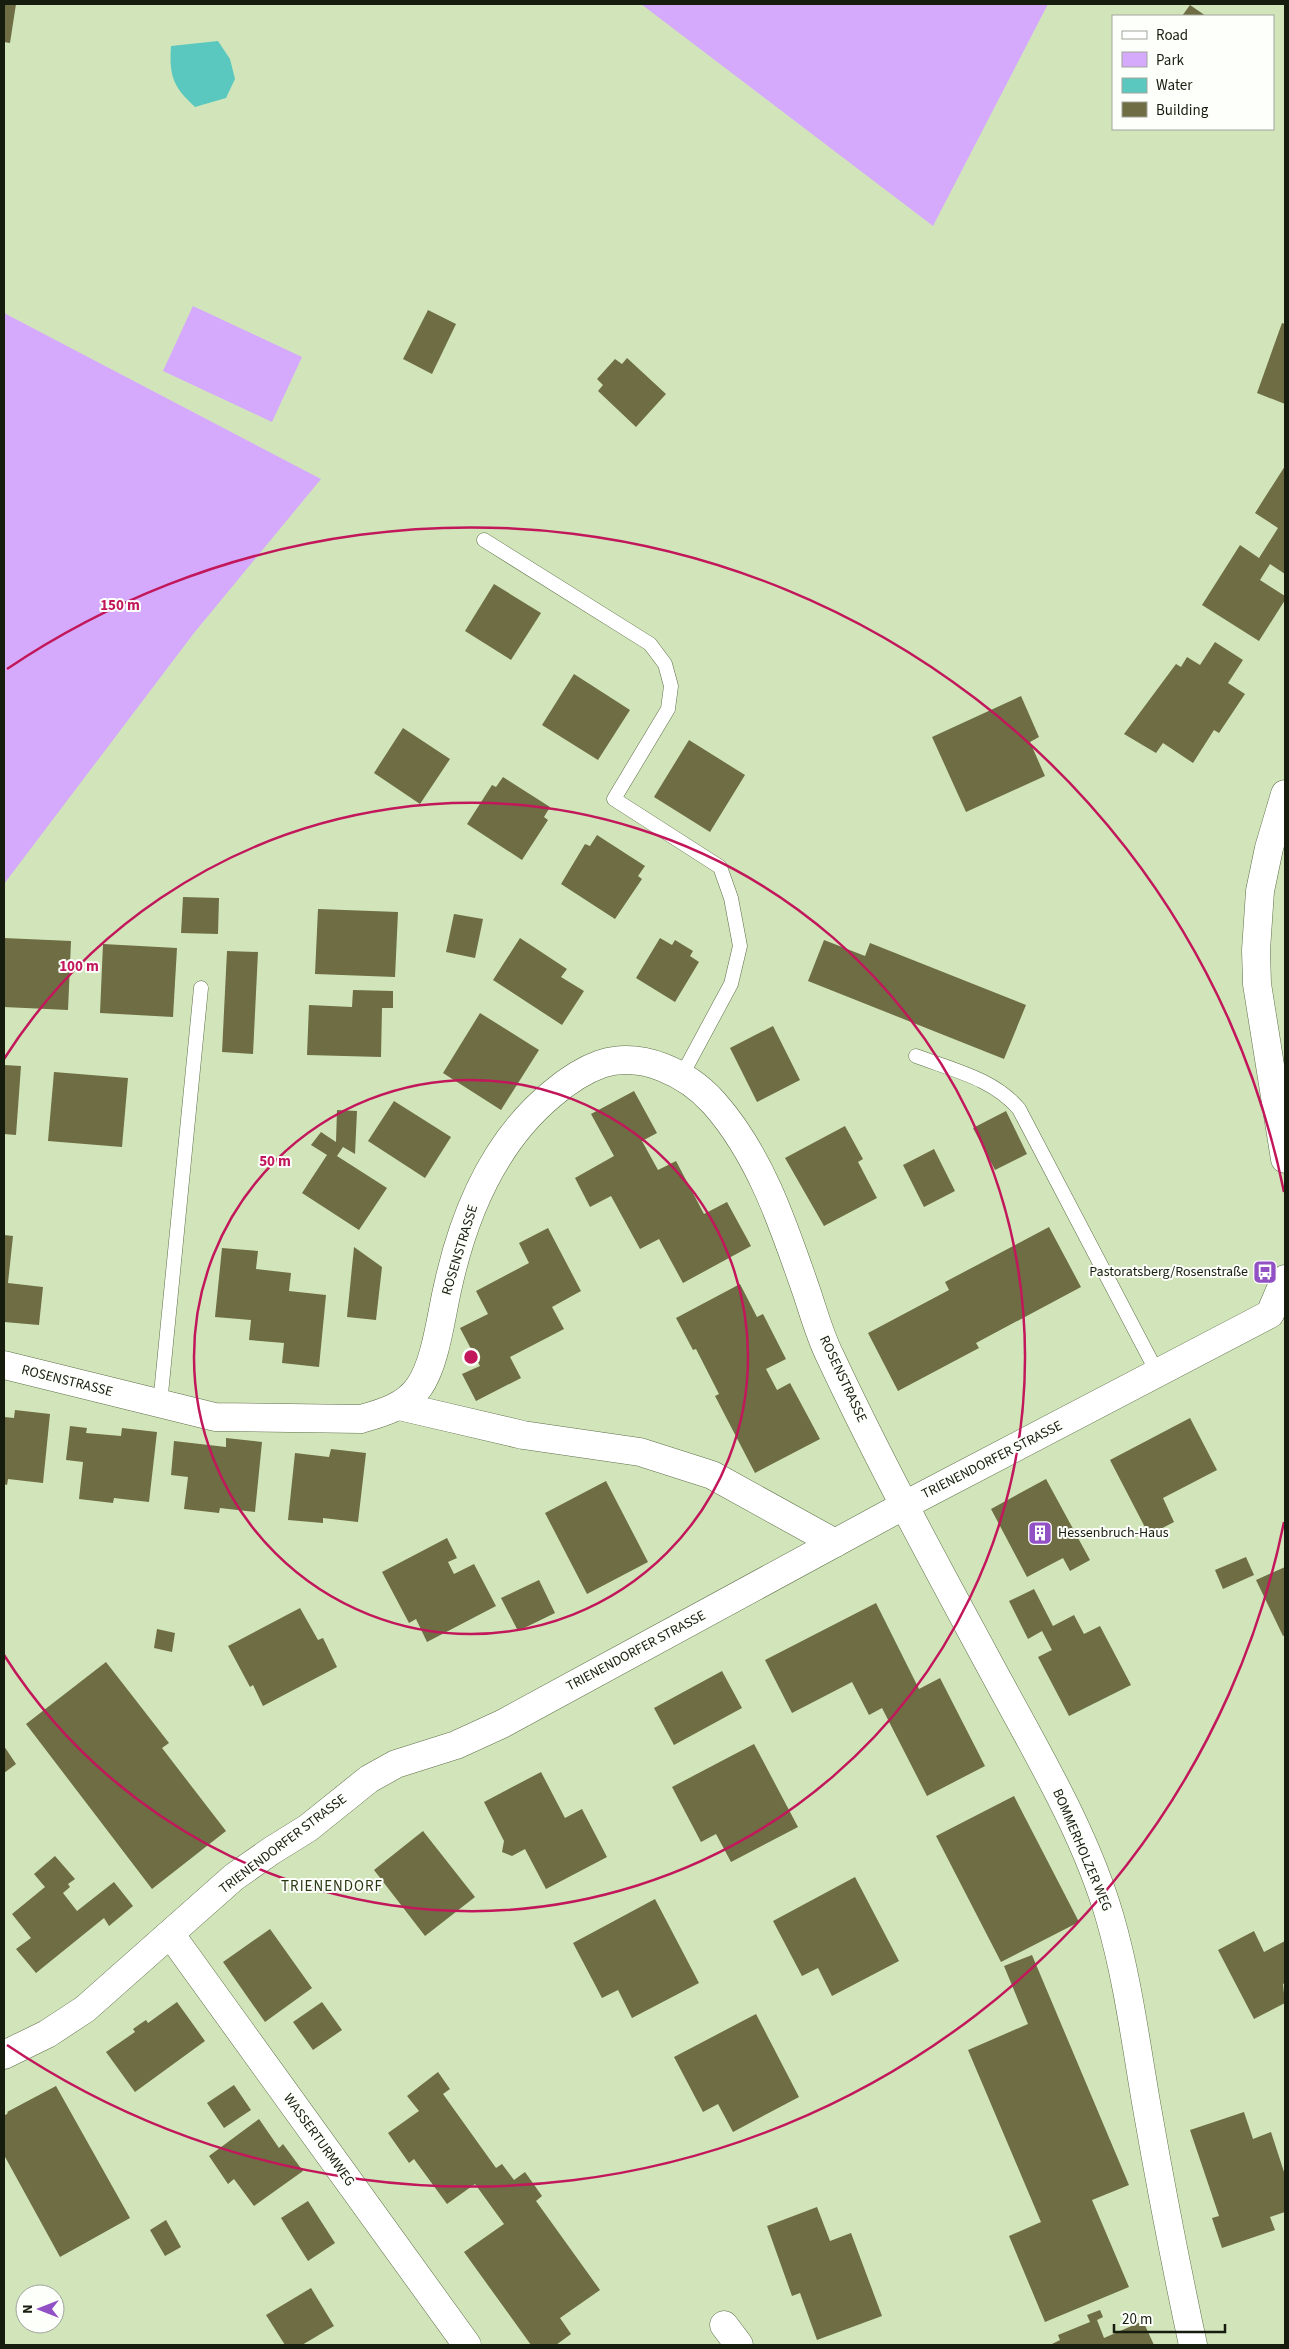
<svg xmlns="http://www.w3.org/2000/svg" width="1289" height="2349" font-family="'Source Sans 3',sans-serif">
<rect width="100%" height="100%" fill="#d2e5ba"/>
<g fill="#d5aafd">
<path d="M641 4H1048L933 226Z"/>
<path d="M193 306 302 357 272 422 163 371Z"/>
<path d="M4 313 321 479 194 633 4 884Z"/>
</g>
<path fill="#5ac8bf" d="M218 41 230 59 235 79 226 98 195 107C173 87 169 76 171 46Z"/>
<g fill="#6e6d43">
<path d="M4 4H16L10 43 4 42Z"/>
<path d="M1190 5 1206 16H1182Z"/>
<path d="M428 310 456 324 432 374 403 359Z"/>
<path d="M1282 323 1285 324V404L1257 393Z"/>
<path d="M627 358 666 394 636 427 598 391 603 385 597 379 615 359 622 364Z"/>
<path d="M1285 466V574L1270 564 1260 580 1285 596V600L1259 641 1202 605 1240 545 1259 558 1278 528 1255 513Z"/>
<path d="M494 584 541 613 511 660 465 631Z"/>
<path d="M1215 642 1243 660 1228 683 1245 694 1219 733 1214 730 1193 763 1163 743 1156 753 1124 734 1176 664 1181 667 1187 657 1200 665Z"/>
<path d="M574 674 630 710 598 760 542 725Z"/>
<path d="M1021 696 1039 737 1030 742 1045 776 966 812 932 737Z"/>
<path d="M403 728 450 759 420 804 374 773Z"/>
<path d="M689 740 745 775 710 832 654 797Z"/>
<path d="M503 777 550 807 544 817 548 820 522 860 467 824 492 785 496 787Z"/>
<path d="M597 835 645 866 638 876 642 879 615 919 561 884 585 844 590 846Z"/>
<path d="M183 897 219 898 218 934 181 933Z"/>
<path d="M318 909 398 912 395 977 315 974Z"/>
<path d="M454 914 483 919 475 958 446 952Z"/>
<path d="M4 938 71 941 68 1010 4 1007Z"/>
<path d="M520 938 567 969 561 977 584 991 562 1025 493 980Z"/>
<path d="M660 938 672 945 675 940 693 951 690 956 699 962 675 1002 636 978Z"/>
<path d="M824 940 865 956 870 943 1026 1005 1004 1059 808 981Z"/>
<path d="M103 944 177 948 173 1017 100 1013Z"/>
<path d="M227 951 258 952 253 1054 222 1052Z"/>
<path d="M353 990 393 991V1008H382L381 1057 307 1055 309 1005 352 1007Z"/>
<path d="M480 1013 539 1050 501 1110 443 1073Z"/>
<path d="M773 1026 800 1080 757 1102 730 1048Z"/>
<path d="M4 1065 21 1066 16 1135 4 1134Z"/>
<path d="M54 1072 128 1078 122 1147 48 1141Z"/>
<path d="M634 1091 657 1133 642 1141 658 1170 676 1161 704 1214 727 1202 751 1246 683 1283 659 1239 640 1249 611 1196 590 1207 575 1178 614 1156 591 1114Z"/>
<path d="M394 1101 451 1137 425 1178 368 1141Z"/>
<path d="M337 1110 357 1111 355 1154 343 1147 337 1156 387 1188 359 1230 302 1193 327 1155 311 1145 321 1132 336 1142Z"/>
<path d="M1006 1111 1027 1154 995 1170 973 1128Z"/>
<path d="M845 1126 863 1159 858 1162 877 1198 824 1226 785 1158Z"/>
<path d="M934 1149 955 1191 924 1207 903 1165Z"/>
<path d="M1049 1227 1081 1287 976 1343 979 1348 898 1391 868 1333 949 1290 945 1282Z"/>
<path d="M548 1228 581 1291 552 1307 564 1329 510 1357 521 1378 476 1401 462 1374 480 1366 460 1328 488 1314 476 1291 529 1263 519 1243Z"/>
<path d="M4 1235 13 1236 8 1283 43 1287 39 1325 4 1322Z"/>
<path d="M354 1247 382 1267 376 1320 347 1317Z"/>
<path d="M222 1248 258 1251 256 1269 291 1273 289 1291 326 1295 319 1367 282 1363 284 1343 249 1340 251 1320 215 1317Z"/>
<path d="M740 1284 757 1317 763 1314 786 1359 766 1369 777 1390 790 1383 820 1439 755 1473 715 1396 719 1394 696 1349 693 1350 676 1318Z"/>
<path d="M15 1410 50 1414 43 1483 8 1479 7 1485 4 1484V1417L14 1418Z"/>
<path d="M1190 1418 1217 1470 1163 1498 1174 1522 1149 1535 1110 1460Z"/>
<path d="M70 1426 87 1428 86 1433 121 1436 122 1428 157 1432 149 1502 114 1498 113 1503 79 1499 83 1462 66 1460Z"/>
<path d="M226 1438 262 1442 255 1512 220 1508 219 1513 184 1509 188 1477 171 1475 174 1441 226 1447Z"/>
<path d="M331 1449 366 1453 358 1522 323 1518V1523L288 1520 295 1453 329 1457Z"/>
<path d="M1046 1479 1090 1560 1070 1571 1063 1558 1027 1577 991 1509Z"/>
<path d="M606 1481 648 1562 587 1594 545 1513Z"/>
<path d="M447 1538 457 1558 448 1562 454 1574 474 1564 496 1606 427 1642 416 1619 409 1623 382 1572Z"/>
<path d="M1246 1557 1254 1575 1223 1589 1215 1570Z"/>
<path d="M1285 1567V1635L1283 1636 1256 1580Z"/>
<path d="M539 1580 555 1613 518 1631 501 1598Z"/>
<path d="M1034 1589 1053 1626 1074 1615 1084 1634 1100 1626 1131 1685 1069 1716 1038 1657 1052 1650 1042 1631 1028 1639 1009 1601Z"/>
<path d="M876 1603 919 1689 940 1678 985 1766 927 1796 882 1708 869 1715 852 1682 792 1713 765 1660Z"/>
<path d="M300 1608 318 1640 323 1638 337 1667 263 1706 253 1685 250 1687 228 1646Z"/>
<path d="M157 1629 175 1633 172 1652 154 1648Z"/>
<path d="M106 1662 169 1743 162 1748 226 1831 152 1889 26 1724Z"/>
<path d="M722 1671 742 1708 674 1745 654 1708Z"/>
<path d="M754 1744 798 1827 731 1862 716 1834 701 1842 672 1787Z"/>
<path d="M4 1746 16 1764 4 1773Z"/>
<path d="M541 1772 565 1818 582 1809 607 1857 546 1889 525 1849 512 1856 502 1852 504 1841 484 1802Z"/>
<path d="M1014 1796 1079 1922 1001 1962 936 1836Z"/>
<path d="M423 1831 475 1897 425 1936 374 1870Z"/>
<path d="M55 1856 75 1879 68 1884 70 1887 63 1893 77 1911 114 1882 133 1906 109 1926 104 1918 36 1973 16 1949 31 1938 12 1914 45 1887 34 1874Z"/>
<path d="M855 1877 899 1961 832 1996 818 1968 802 1976 773 1921Z"/>
<path d="M655 1899 699 1983 632 2018 618 1990 602 1998 573 1943Z"/>
<path d="M270 1929 312 1988 265 2022 223 1962Z"/>
<path d="M1254 1931 1264 1952 1285 1941V1983L1283 1984 1285 2003 1254 2019 1218 1950Z"/>
<path d="M1032 1955 1129 2185 1092 2200 1129 2287 1045 2322 1009 2236 1041 2222 968 2050 1028 2024 1004 1966Z"/>
<path d="M177 2002 205 2041 135 2092 106 2052 135 2032 133 2029 140 2024 146 2020 148 2023Z"/>
<path d="M322 2002 342 2030 313 2050 293 2022Z"/>
<path d="M756 2014 799 2097 733 2132 718 2104 703 2112 674 2057Z"/>
<path d="M438 2072 450 2089 443 2094 496 2168 502 2164 514 2180 525 2172 542 2196 536 2201 600 2290 560 2318 571 2334 556 2345H531L464 2252 504 2224 475 2184 447 2204 414 2159 409 2163 388 2133 419 2111 407 2096Z"/>
<path d="M234 2085 251 2110 224 2128 207 2103Z"/>
<path d="M56 2086 130 2218 60 2257 4 2155V2116L8 2113 7 2112Z"/>
<path d="M1244 2112 1253 2139 1271 2132 1285 2175V2212L1270 2217 1275 2230 1222 2248 1212 2218 1219 2216 1190 2130Z"/>
<path d="M259 2119 279 2148 283 2144 303 2171 254 2206 234 2179 228 2184 209 2156Z"/>
<path d="M308 2201 335 2243 308 2261 281 2218Z"/>
<path d="M817 2207 830 2241 851 2233 882 2316 817 2340 800 2293 792 2296 767 2226Z"/>
<path d="M166 2220 181 2247 165 2256 150 2230Z"/>
<path d="M311 2288 334 2326 302 2345H285L266 2315Z"/>
<path d="M1100 2310 1103 2317 1097 2320 1104 2338 1143 2321 1154 2345H1053L1052 2344 1060 2340 1058 2335 1090 2322 1087 2315Z"/>
</g>
<g fill="none" stroke-linecap="round" stroke-linejoin="round">
<g stroke="#5e6f48" stroke-width="15">
<g id="lane">
<path d="M484 540 650 644 665 664 671 686 668 709 614 799 720 867 731 898 740 946 731 984 682 1075"/>
<path d="M916 1056C953 1070 994 1079 1019 1109L1158 1374"/>
<path d="M160 1404 201 988"/>
</g>
</g>
<g stroke="#5e6f48" stroke-width="29">
<g id="street">
<path d="M1285 794 1269 848 1260 891 1256 950 1257 984 1285 1159"/>
<path d="M4 1365 215 1417 361 1419C382 1413 405 1407 419 1387 436 1363 441 1315 448 1286 464 1213 494 1142 552 1094 566 1082 584 1070 601 1064 642 1051 687 1073 714 1103 761 1156 784 1227 807 1293 814 1314 820 1336 830 1356 882 1467 941 1575 999 1682 1040 1758 1086 1835 1110 1918 1128 1980 1136 2045 1147 2108 1161 2188 1176 2266 1193 2345"/>
<path d="M399 1406 523 1435 640 1452 712 1475 835 1543"/>
<path d="M171 1935 467 2345"/>
<path d="M4 2055 47 2034 85 2009 234 1877 271 1851 308 1828 369 1779 396 1764 456 1745 502 1724 903 1506 1270 1314 1285 1279"/>
<path d="M724 2325 739 2345"/>
</g>
</g>
<use href="#lane" stroke="#fff" stroke-width="14"/>
<use href="#street" stroke="#fff" stroke-width="28"/>
</g>
<g fill="none" stroke="#c2185b" stroke-width="2.5">
<circle cx="471" cy="1357" r="277"/>
<path d="M4 1059A554 554 0 1 1 4 1655"/>
<path d="M1284 1522A830 830 0 0 1 7 2045M7 669A830 830 0 0 1 1284 1192"/>
</g>
<defs>
<g id="bus-square" transform="scale(1.25)"><rect x="-9" y="-9" width="18" height="18" rx="4" fill="#9250c5" stroke="#fdfffb"/><path d="M-5-6H5V4H4V6H2V4H-2V6H-4V4H-5ZM-3.5-4V0h7V-4ZM-3.5 1.2v1.5H-2V1.2ZM2 1.2v1.5H3.5V1.2Z" fill="#fff"/></g>
<g id="building-square" transform="scale(1.25)"><rect x="-9" y="-9" width="18" height="18" rx="4" fill="#9250c5" stroke="#fdfffb"/><path d="M-4-6H4V6H1V3H-1V6H-4ZM-2.5-4.3h1.7v1.8h-1.7ZM.8-4.3h1.7v1.8H.8ZM-2.5-1h1.7V.8h-1.7ZM.8-1h1.7V.8H.8Z" fill="#fff"/></g>
</defs>
<g fill-rule="evenodd">
<use href="#bus-square" x="1265" y="1272"/>
<use href="#building-square" x="1040" y="1533"/>
</g>
<g text-anchor="middle" dominant-baseline="central" stroke-width="4" stroke-linejoin="round" paint-order="stroke">
<g font-size="14" fill="#171d0e" stroke="#fdfffb">
<text transform="translate(460 1250) rotate(-73)">ROSENSTRASSE</text>
<text transform="translate(843 1379) rotate(65)">ROSENSTRASSE</text>
<text transform="translate(67 1381) rotate(14)">ROSENSTRASSE</text>
<text transform="translate(992 1460) rotate(-27)">TRIENENDORFER STRASSE</text>
<text transform="translate(636 1651) rotate(-28)">TRIENENDORFER STRASSE</text>
<text transform="translate(283 1844) rotate(-37)">TRIENENDORFER STRASSE</text>
<text transform="translate(1082 1850) rotate(67)">BOMMERHOLZER WEG</text>
<text transform="translate(319 2140) rotate(54)">WASSERTURMWEG</text>
</g>
<g font-size="14" fill="#171d0e" stroke="#fdfffb" text-anchor="end">
<text x="1248" y="1272">Pastoratsberg/Rosenstraße</text>
<text x="1058" y="1533" text-anchor="start">Hessenbruch-Haus</text>
</g>
<g font-size="15" letter-spacing="1" fill="#283611" stroke="#fdfffb">
<text x="332" y="1886">TRIENENDORF</text>
</g>
</g>
<circle cx="471" cy="1357" r="8" fill="#c2185b" stroke="#fdfffb" stroke-width="2.5"/>
<g font-size="15" text-anchor="middle" font-weight="bold" fill="#c2185b" stroke="#fdfffb" stroke-width="4" stroke-linejoin="round" paint-order="stroke">
<text x="120" y="610">150 m</text>
<text x="79" y="971">100 m</text>
<text x="275" y="1166">50 m</text>
</g>
<rect width="1289" height="2349" fill="none" stroke="#171d0e" stroke-width="10"/>
<rect x="1112" y="15" width="162" height="115" fill="#fdfffb" stroke="#a1a59c"/>
<rect x="1122" y="31" width="25" height="8" fill="#ffffff" stroke="#a1a59c"/>
<text x="1156" y="40" font-size="15" fill="#171d0e">Road</text>
<rect x="1122" y="52" width="25" height="15" fill="#d5aafd" stroke="#a1a59c"/>
<text x="1156" y="65" font-size="15" fill="#171d0e">Park</text>
<rect x="1122" y="78" width="25" height="15" fill="#5ac8bf" stroke="#a1a59c"/>
<text x="1156" y="90" font-size="15" fill="#171d0e">Water</text>
<rect x="1122" y="102" width="25" height="15" fill="#6e6d43" stroke="#a1a59c"/>
<text x="1156" y="115" font-size="15" fill="#171d0e">Building</text>
<g transform="translate(40 2309) rotate(270)"><circle r="24" fill="#fdfffb" stroke="#a1a59c"/>
<path d="M0-4L9 19L0 12L-9 19Z" fill="#9250c5"/>
<text y="-8" font-size="14" font-weight="bold" text-anchor="middle" fill="#171d0e">N</text>
</g>
<path d="M1114 2324v8h111v-8" fill="none" stroke="#171d0e" stroke-width="2.5"/>
<text x="1122" y="2324" font-size="15" fill="#171d0e" stroke="#fdfffb" stroke-width="4" paint-order="stroke">20 m</text>
</svg>
